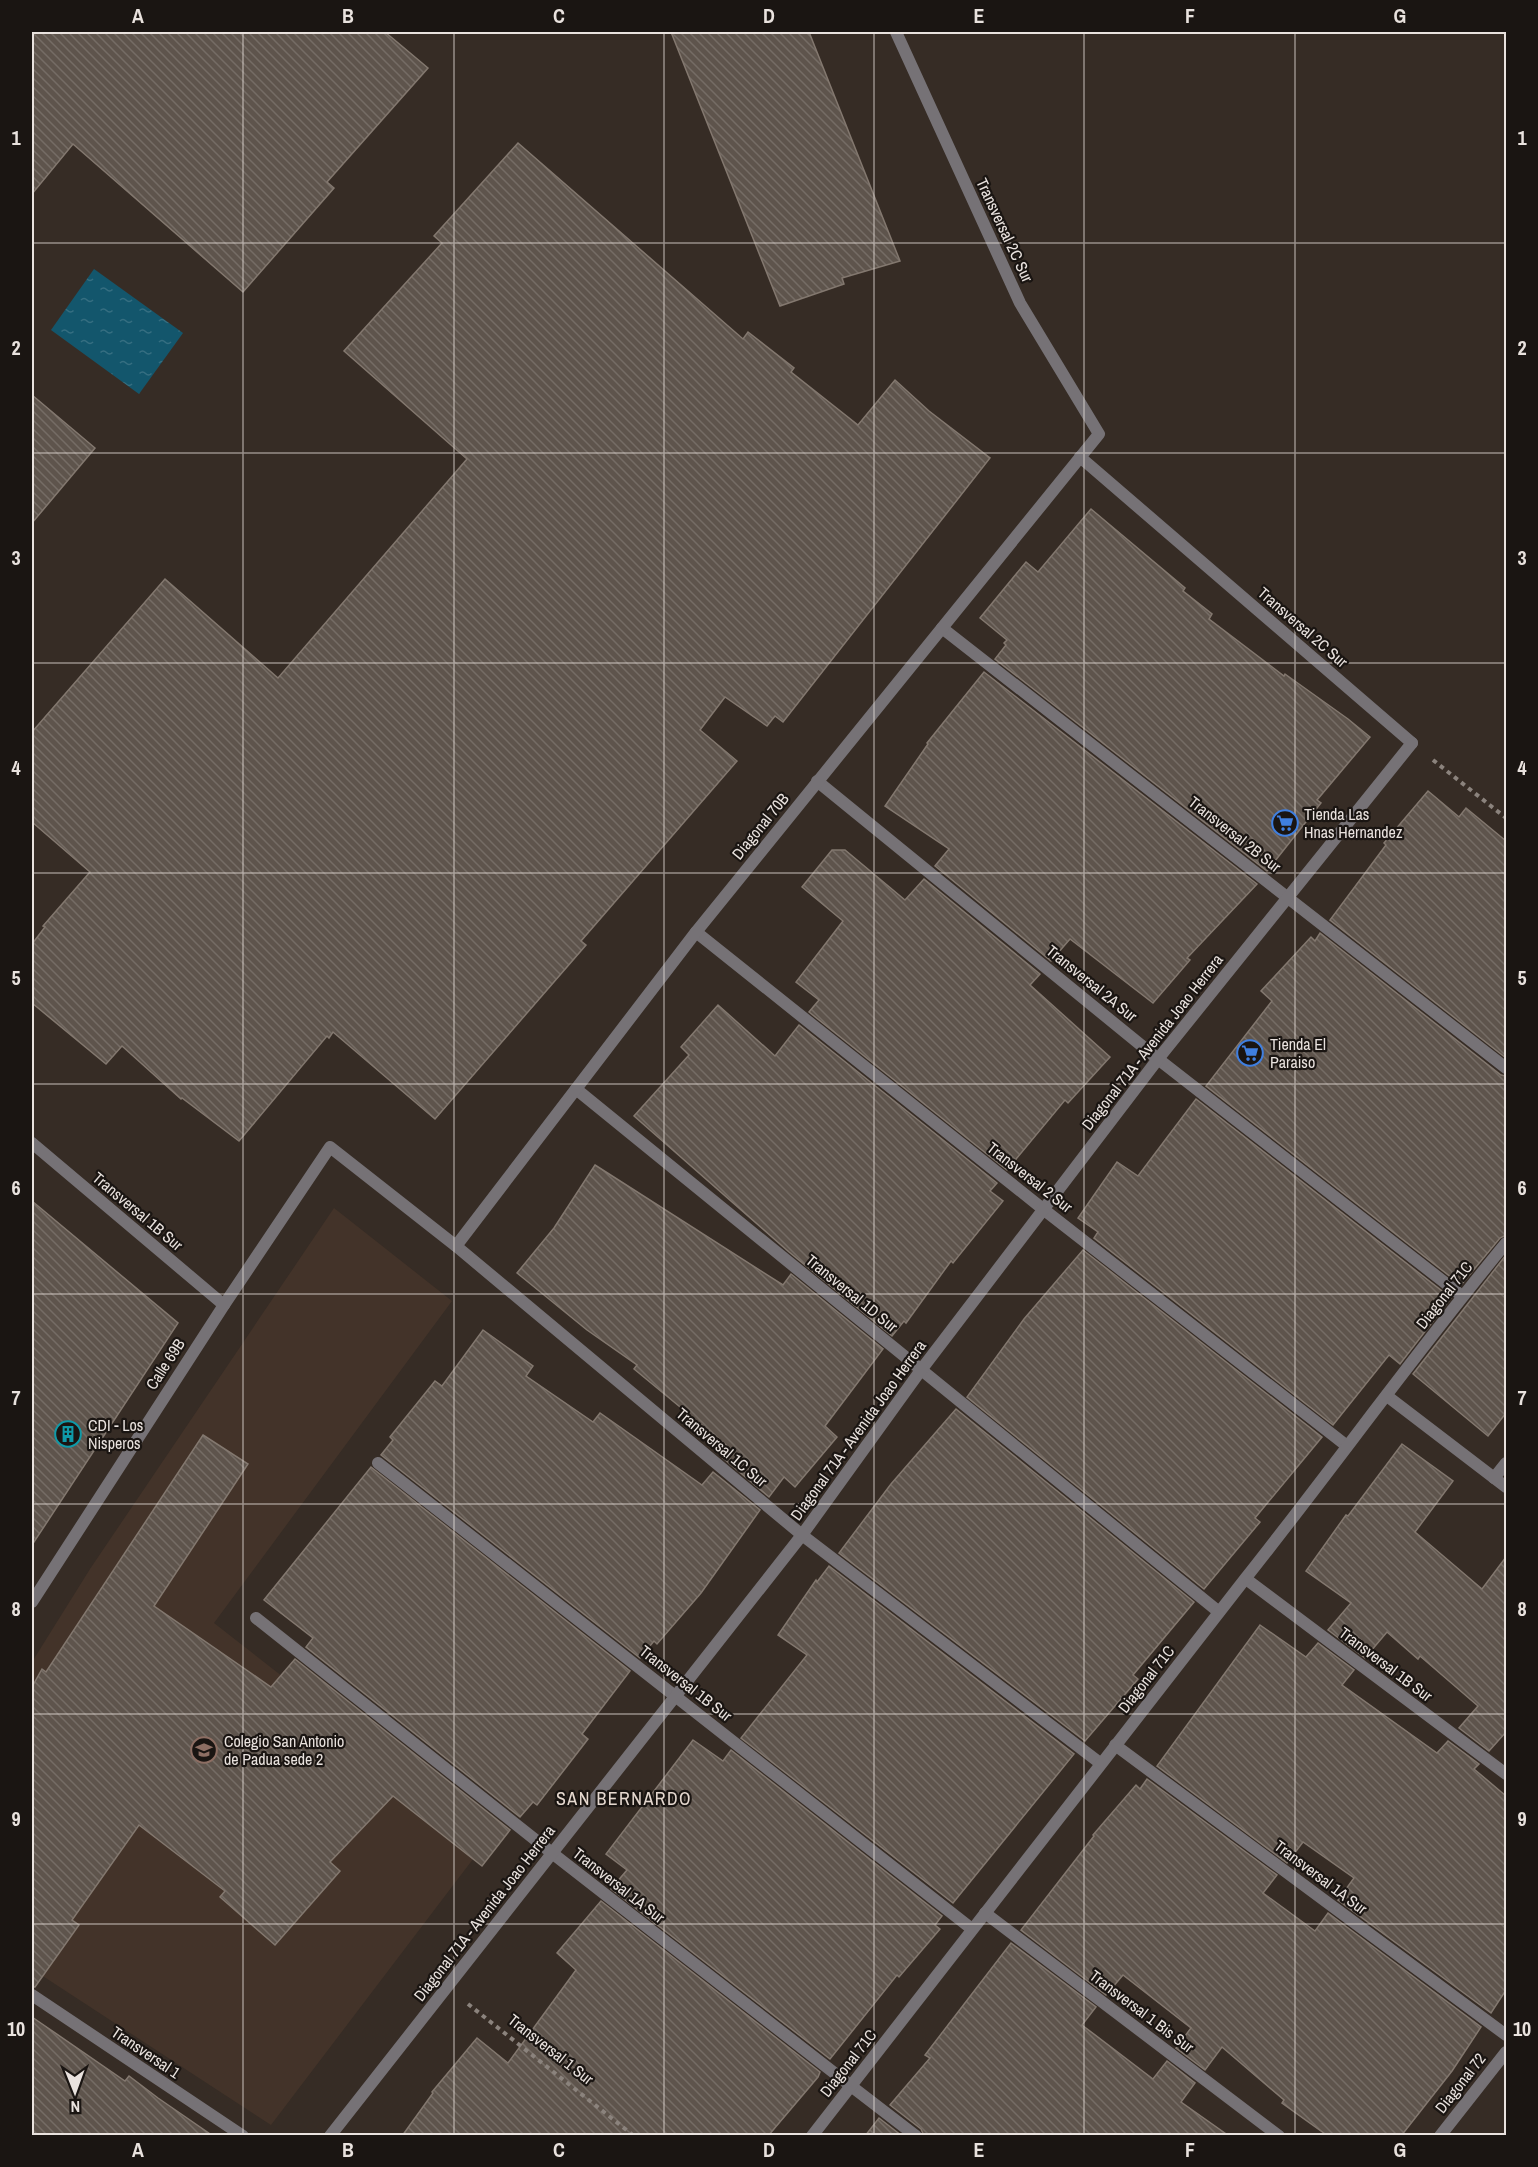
<svg xmlns="http://www.w3.org/2000/svg" width="1538" height="2167" font-family="'Archivo Narrow',sans-serif">
<defs>
<pattern id="water-ripples" width="26" height="14" patternUnits="userSpaceOnUse" patternTransform="scale(1.5)"><rect width="26" height="14" fill="#13566c"/><path d="M2 4q2-2 4 0t4 0M15 11q2-2 4 0t4 0" fill="none" stroke="#356e81"/></pattern>
<pattern id="building-back-hatch" width="6" height="6" patternUnits="userSpaceOnUse" patternTransform="scale(1.5)"><rect width="6" height="6" fill="#5e544c"/><path d="M-1 5l2 2M0 0l6 6M5-1l2 2" fill="none" stroke="#756c65"/></pattern>
</defs>
<rect width="100%" height="100%" fill="#362c25"/>
<path fill="#433329" d="M334 1208 452 1301 214 1623 489 1838 271 2125 32 1969V1662L90 1569Z"/>
<path fill="url(#water-ripples)" d="M94 269 183 333 139 394 51 330Z"/>
<g fill="url(#building-back-hatch)" stroke="#83786f" stroke-width="1.5">
<path d="M32 32H385L428 68 327 182 334 188 243 292 73 144 32 194Z"/>
<path d="M671 32H809L900 261 842 278 844 284 780 306Z"/>
<path d="M518 143 743 339 748 332 794 368 791 372 858 425 895 380 929 411 990 458 783 722 775 716 767 726 725 697 700 730 737 761 581 941 586 945 435 1119 333 1032 329 1038 327 1036 239 1141 182 1098 181 1099 122 1046 106 1064 32 1003V944L45 927 43 926 90 872 32 822V732L165 579 278 678 467 459 344 351 442 243 434 236Z"/>
<path d="M32 395 95 448 32 523Z"/>
<path d="M1091 509 1185 588 1183 591 1212 614 1209 619 1284 676 1285 674 1348 719 1370 737 1317 800 1321 803 1267 871 995 659 1006 645 1004 643 1007 640 980 618 1026 562 1038 572Z"/>
<path d="M984 672 1257 884 1187 958 1190 960 1153 1003 1070 939 1051 961 935 866 949 849 885 806 928 744 927 743Z"/>
<path d="M1428 791 1459 817 1466 808 1506 841V1058L1330 920 1386 845 1384 843Z"/>
<path d="M832 850H845L905 900 924 879 1040 974 1030 985 1110 1057 1068 1103 1065 1100 1007 1170 809 1012 819 1000 796 982 843 921 802 887Z"/>
<path d="M1320 933 1501 1075 1506 1076V1235L1500 1238 1461 1285 1206 1086 1272 1001 1261 991 1311 937 1315 941Z"/>
<path d="M718 1005 775 1056 799 1025 997 1183 990 1191 1003 1201 953 1263 951 1261 906 1323 904 1321 892 1336 789 1252 634 1116 689 1055 681 1047Z"/>
<path d="M1196 1099 1451 1298 1400 1364 1389 1355 1333 1425 1094 1238 1098 1232 1078 1218 1117 1162 1138 1176Z"/>
<path d="M595 1165 783 1285 791 1274 883 1349 825 1426 837 1437 795 1487 784 1477 769 1497 723 1458 731 1449 634 1369 637 1365 587 1330 517 1273 554 1228Z"/>
<path d="M32 1201 178 1323 32 1545Z"/>
<path d="M1083 1250 1322 1437 1255 1518 1260 1522 1204 1589 967 1397 1024 1319Z"/>
<path d="M1506 1255V1413L1488 1436 1413 1374Z"/>
<path d="M483 1330 533 1366 526 1376 593 1422 600 1413 702 1485 713 1472 760 1510 701 1593 657 1644 654 1641 640 1658 381 1455 393 1440 390 1437 435 1381 442 1386Z"/>
<path d="M956 1409 1194 1602 1133 1675 1138 1679 1085 1741 839 1553 891 1484Z"/>
<path d="M203 1435 248 1464 154 1606 271 1687 295 1659 510 1830 482 1866 393 1796 330 1862 340 1871 275 1945 220 1897 225 1891 139 1825 72 1920 79 1925 35 1987H32V1687L42 1669 46 1672Z"/>
<path d="M1402 1444 1453 1481 1415 1532 1482 1589 1506 1557V1732L1489 1751 1459 1728 1478 1706 1420 1656 1418 1659 1387 1632 1365 1658 1328 1630 1351 1603 1306 1571 1346 1515 1348 1516Z"/>
<path d="M371 1467 630 1671 582 1734 588 1739 537 1805 533 1802 520 1817 306 1647 313 1638 264 1600Z"/>
<path d="M829 1566 1074 1754 953 1903 741 1738 807 1655 778 1635 816 1580 817 1582Z"/>
<path d="M1260 1625 1306 1657 1318 1643 1354 1670 1342 1685 1437 1753 1448 1741 1479 1764 1474 1769 1506 1796V1990L1491 2013 1338 1900 1354 1878 1303 1842 1287 1863 1157 1766Z"/>
<path d="M693 1740 723 1761 731 1750 942 1916 935 1925 940 1929 899 1977 897 1975 830 2059 611 1889 627 1870 606 1854Z"/>
<path d="M1147 1779 1277 1875 1263 1893 1315 1931 1328 1913 1481 2027 1452 2071 1401 2136H1328L1282 2103 1284 2100 1222 2047 1205 2070 1176 2048 1191 2028 1123 1975 1106 1995 1021 1930 1094 1836 1093 1835 1136 1785 1140 1789Z"/>
<path d="M601 1901 820 2072 818 2077 768 2136H402L433 2093 432 2092 477 2038 508 2063 576 1970 557 1953Z"/>
<path d="M1011 1943 1096 2007 1082 2025 1153 2079 1167 2061 1195 2083 1181 2102 1229 2136H924L921 2129 890 2105 930 2058 925 2055Z"/>
<path d="M32 2017 125 2081 129 2076 158 2098 213 2136H32Z"/>
<path d="M879 2118 902 2136H865Z"/>
</g>
<g fill="none" stroke-linecap="round" stroke-linejoin="round">
<g stroke="#8b837d" stroke-width="4" stroke-dasharray="4.5 4.5" stroke-linecap="butt">
<path d="M1433 760 1506 818"/>
<path d="M468 2004 634 2136"/>
</g>
<g stroke="#767276" stroke-width="12">
<path d="M1080 457 1412 743"/>
<path d="M942 628 1506 1068"/>
<path d="M817 781 1158 1059 1462 1296"/>
<path d="M696 932 1043 1209 1347 1446"/>
<path d="M576 1089 1219 1612"/>
<path d="M456 1246 802 1535 1100 1763"/>
<path d="M1387 1396 1506 1487"/>
<path d="M378 1463 972 1929"/>
<path d="M1494 1478 1506 1463"/>
<path d="M1246 1579 1506 1774"/>
<path d="M256 1618 552 1853 851 2086"/>
<path d="M1115 1745 1506 2035"/>
<path d="M32 1995 243 2136"/>
</g>
<g stroke="#767276" stroke-width="12">
<path d="M32 1143 224 1305"/>
<path d="M32 1602 224 1305 330 1147 456 1246 696 932 1099 434 1020 303 896 32"/>
<path d="M985 1913 1279 2136"/>
<path d="M851 2086 916 2136"/>
<path d="M330 2136 802 1535 921 1370 1158 1059 1412 743"/>
<path d="M812 2136C956 1950 1100 1764 1245 1579 1333 1468 1416 1352 1506 1243"/>
<path d="M1440 2136 1506 2052"/>
</g>
</g>
<path fill="none" stroke="#e9e2de" stroke-width="1.5" stroke-opacity="0.55" d="M243 32V2136M454 32V2136M664 32V2136M874 32V2136M1084 32V2136M1295 32V2136M32 243H1506M32 453H1506M32 663H1506M32 873H1506M32 1084H1506M32 1294H1506M32 1504H1506M32 1714H1506M32 1924H1506"/>
<defs>
<g id="supermarket-ring" transform="scale(1.35)"><circle r="9.5" fill="#1a1512" stroke="#3f7fe0" stroke-width="1.5"/><path d="M-6-5.5h2.5l.6 2H6L4.5 2H-2.5L-4.4-4H-6ZM-1.5 3.2a1.3 1.3 0 1 0 .1 0ZM3 3.2a1.3 1.3 0 1 0 .1 0Z" fill="#3f7fe0"/></g>
<g id="building-ring" transform="scale(1.35)"><circle r="9.5" fill="#1a1512" stroke="#0f9aa8" stroke-width="1.5"/><path d="M-4-6H4V6H1V3H-1V6H-4ZM-2.5-4.3h1.7v1.8h-1.7ZM.8-4.3h1.7v1.8H.8ZM-2.5-1h1.7V.8h-1.7ZM.8-1h1.7V.8H.8Z" fill="#0f9aa8"/></g>
<g id="school-ring" transform="scale(1.35)"><circle r="9.5" fill="#1a1512" stroke="#8d6e63" stroke-width="1.5"/><path d="M0-5L7-2L0 1L-7-2ZM-4 1L0 2.5L4 1V4Q0 6-4 4Z" fill="#8d6e63"/></g>
</defs>
<g fill-rule="evenodd">
<use href="#supermarket-ring" x="1285" y="823"/>
<use href="#supermarket-ring" x="1250" y="1053"/>
<use href="#building-ring" x="68" y="1434"/>
<use href="#school-ring" x="204" y="1750"/>
</g>
<g text-anchor="middle" dominant-baseline="central" stroke-width="4.5" stroke-linejoin="round" paint-order="stroke">
<g font-size="16" fill="#e9e2de" stroke="#1a1512">
<text transform="translate(1005 230) rotate(65)">Transversal 2C Sur</text>
<text transform="translate(1303 627) rotate(41)">Transversal 2C Sur</text>
<text transform="translate(760 826) rotate(-51)">Diagonal 70B</text>
<text transform="translate(1235 834) rotate(38)">Transversal 2B Sur</text>
<text transform="translate(1092 983) rotate(39)">Transversal 2A Sur</text>
<text transform="translate(1152 1042) rotate(-52)">Diagonal 71A - Avenida Joao Herrera</text>
<text transform="translate(1030 1177) rotate(38)">Transversal 2 Sur</text>
<text transform="translate(138 1211) rotate(40)">Transversal 1B Sur</text>
<text transform="translate(852 1293) rotate(39)">Transversal 1D Sur</text>
<text transform="translate(1444 1295) rotate(-52)">Diagonal 71C</text>
<text transform="translate(165 1364) rotate(-57)">Calle 69B</text>
<text transform="translate(858 1430) rotate(-54)">Diagonal 71A - Avenida Joao Herrera</text>
<text transform="translate(722 1447) rotate(40)">Transversal 1C Sur</text>
<text transform="translate(1386 1664) rotate(37)">Transversal 1B Sur</text>
<text transform="translate(1146 1679) rotate(-52)">Diagonal 71C</text>
<text transform="translate(686 1683) rotate(38)">Transversal 1B Sur</text>
<text transform="translate(1321 1877) rotate(37)">Transversal 1A Sur</text>
<text transform="translate(619 1885) rotate(38)">Transversal 1A Sur</text>
<text transform="translate(484 1913) rotate(-52)">Diagonal 71A - Avenida Joao Herrera</text>
<text transform="translate(1142 2011) rotate(37)">Transversal 1 Bis Sur</text>
<text transform="translate(551 2049) rotate(38)">Transversal 1 Sur</text>
<text transform="translate(146 2052) rotate(34)">Transversal 1</text>
<text transform="translate(848 2063) rotate(-52)">Diagonal 71C</text>
<text transform="translate(1460 2083) rotate(-52)">Diagonal 72</text>
</g>
<g font-size="16" fill="#e9e2de" stroke="#1a1512" text-anchor="start">
<text x="1304" y="814">Tienda Las<tspan x="1304" dy="18">Hnas Hernandez</tspan></text>
<text x="1270" y="1044">Tienda El<tspan x="1270" dy="18">Paraiso</tspan></text>
<text x="88" y="1425">CDI - Los<tspan x="88" dy="18">Nisperos</tspan></text>
<text x="224" y="1741">Colegio San Antonio<tspan x="224" dy="18">de Padua sede 2</tspan></text>
</g>
<g font-size="18" letter-spacing="1.5" fill="#e5d8cf" stroke="#1a1512">
<text x="624" y="1798">SAN BERNARDO</text>
</g>
</g>
<rect width="1538" height="2167" fill="none" stroke="#1a1512" stroke-width="66"/>
<g transform="translate(75 2092) rotate(179)" stroke="#1a1512" stroke-width="4.5" paint-order="stroke">
<path d="M0-4.5L10 22L0 15L-10 22Z" fill="#e9e2de"/>
<text y="-9" font-size="16" font-weight="bold" text-anchor="middle" fill="#e9e2de">N</text>
</g>
<rect x="33" y="33" width="1472" height="2101" fill="none" stroke="#e9e2de" stroke-width="2"/>
<g font-size="20" text-anchor="middle" font-weight="bold" fill="#e9e2de">
<text x="138" y="23">A</text>
<text x="348" y="23">B</text>
<text x="559" y="23">C</text>
<text x="769" y="23">D</text>
<text x="979" y="23">E</text>
<text x="1190" y="23">F</text>
<text x="1400" y="23">G</text>
<text x="16" y="145">1</text>
<text x="1522" y="145">1</text>
<text x="16" y="355">2</text>
<text x="1522" y="355">2</text>
<text x="16" y="565">3</text>
<text x="1522" y="565">3</text>
<text x="16" y="775">4</text>
<text x="1522" y="775">4</text>
<text x="16" y="985">5</text>
<text x="1522" y="985">5</text>
<text x="16" y="1195">6</text>
<text x="1522" y="1195">6</text>
<text x="16" y="1405">7</text>
<text x="1522" y="1405">7</text>
<text x="16" y="1616">8</text>
<text x="1522" y="1616">8</text>
<text x="16" y="1826">9</text>
<text x="1522" y="1826">9</text>
<text x="16" y="2036">10</text>
<text x="1522" y="2036">10</text>
<text x="138" y="2157">A</text>
<text x="348" y="2157">B</text>
<text x="559" y="2157">C</text>
<text x="769" y="2157">D</text>
<text x="979" y="2157">E</text>
<text x="1190" y="2157">F</text>
<text x="1400" y="2157">G</text>
</g>
</svg>
